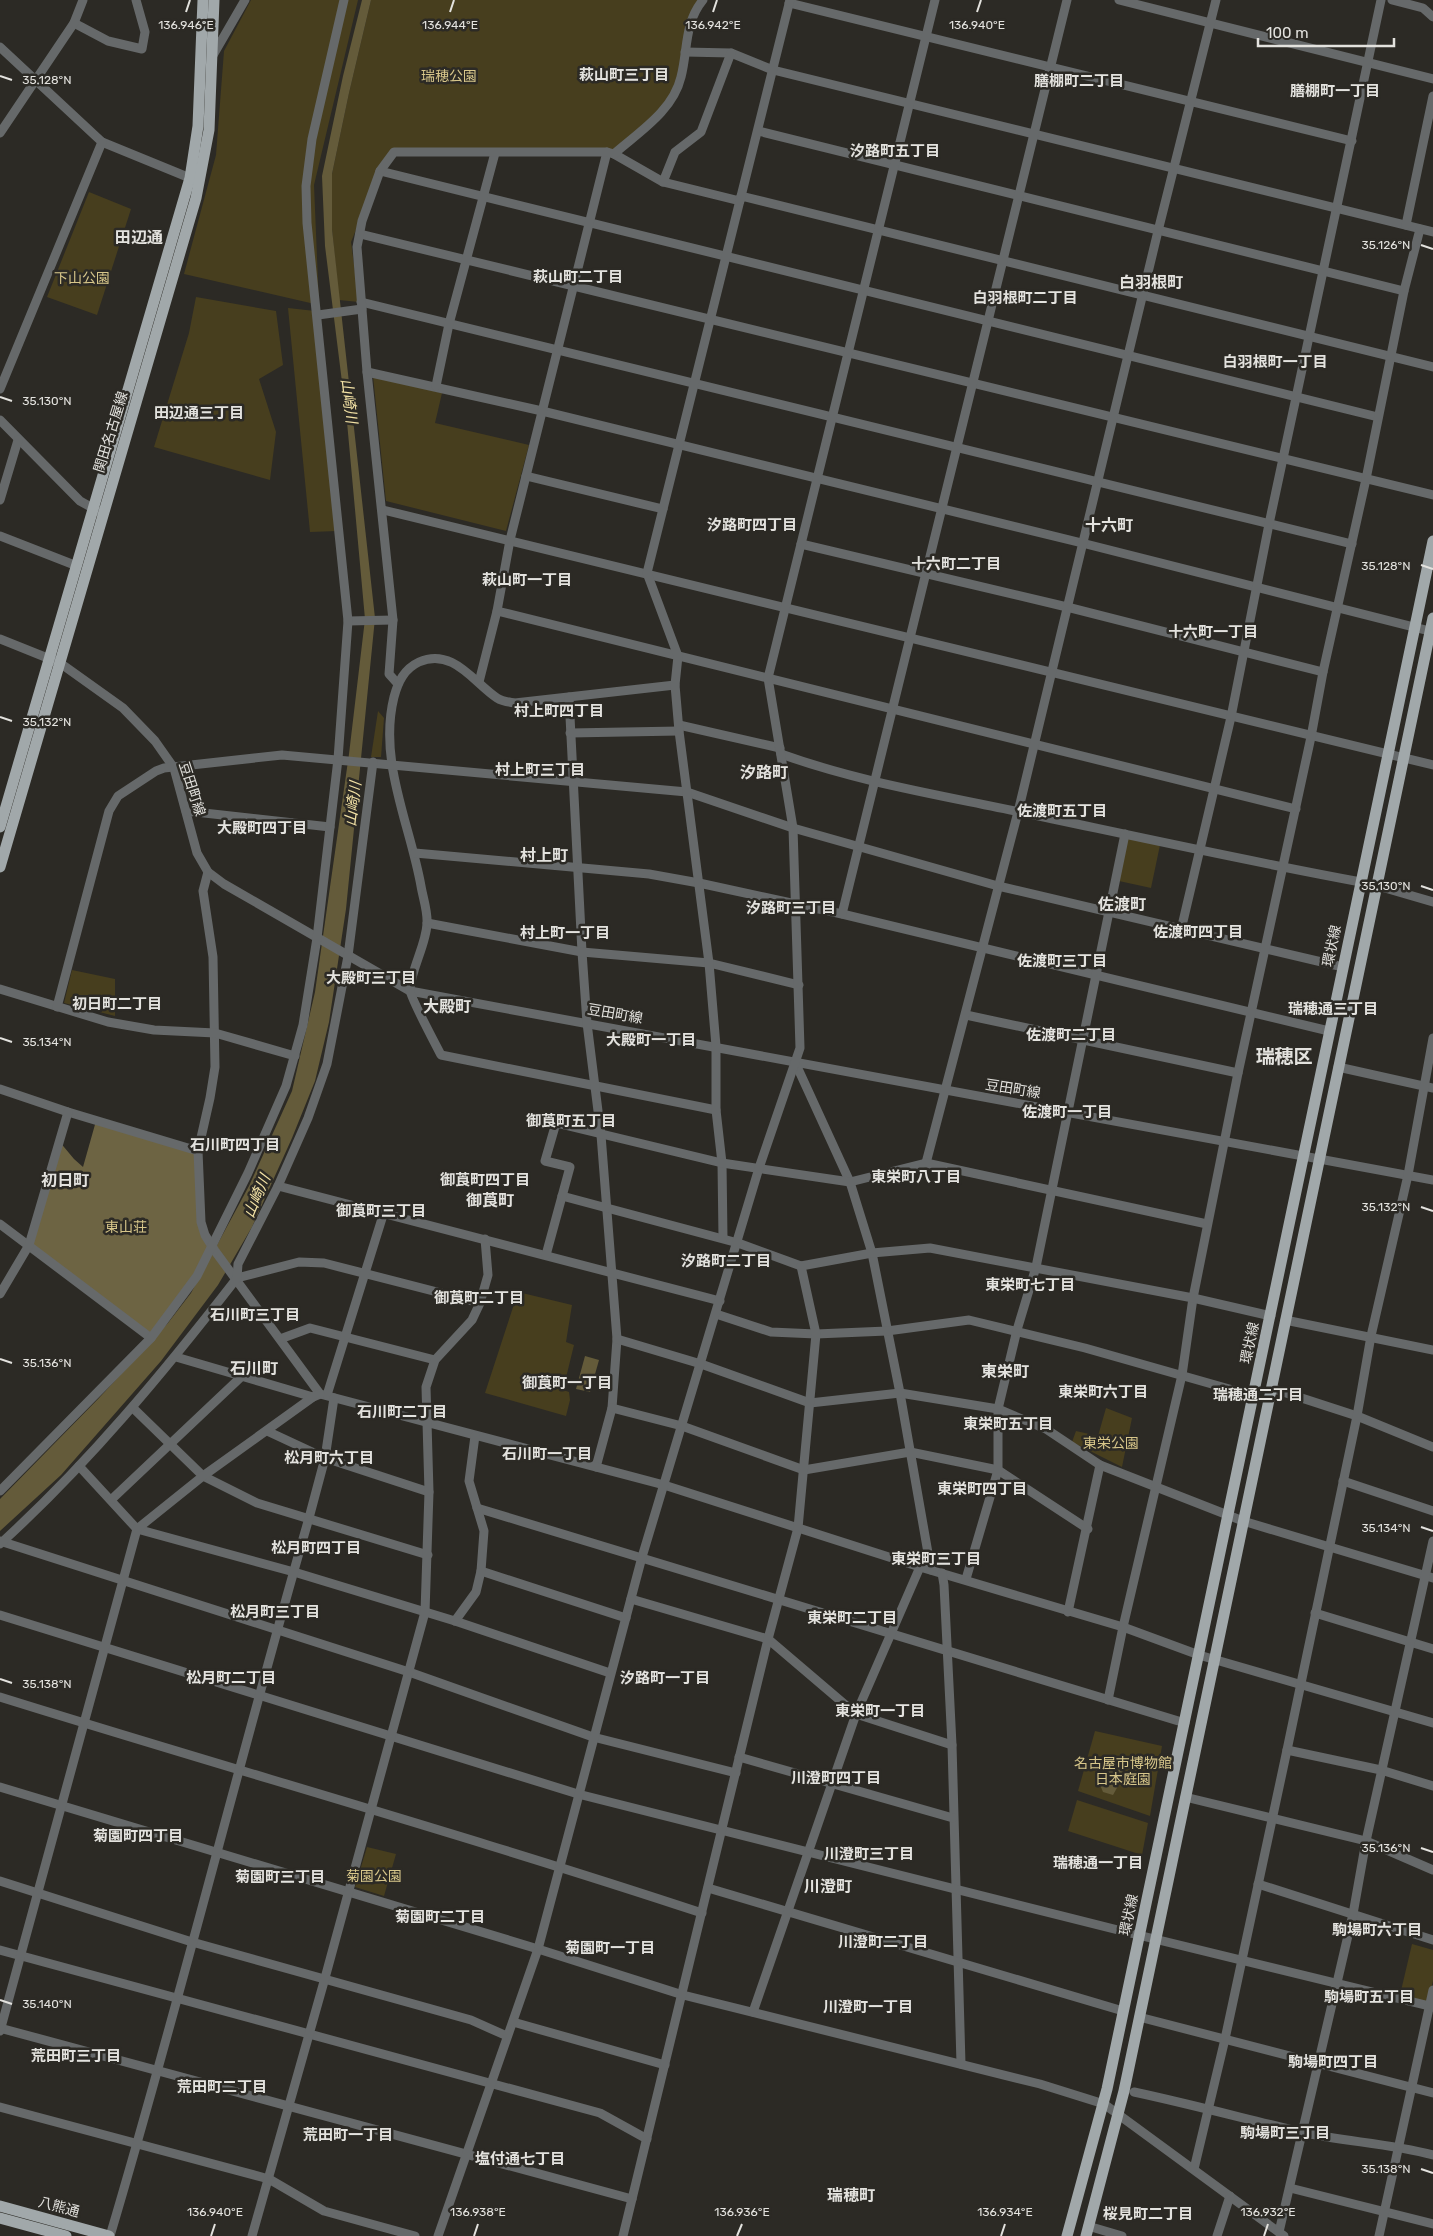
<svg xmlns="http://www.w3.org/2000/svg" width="1433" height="2236" font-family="Rubik,'Noto Sans JP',sans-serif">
<rect width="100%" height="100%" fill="#2c2a25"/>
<g fill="#473e1e">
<path d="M251 0H358L314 185 319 305 184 274 216 155 224 51Z"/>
<path d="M371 0H703L694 12 681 77 664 110 614 154 394 152 380 171 351 242 359 302 339 300 332 229V174L349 93Z"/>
<path d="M89 192 131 209 97 315 47 297Z"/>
<path d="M196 297 276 311 283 365 259 379 276 432 270 480 154 447 189 333Z"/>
<path d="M288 308 315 311 337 531 310 532Z"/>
<path d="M373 376 442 393 435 423 529 445 506 531 386 501Z"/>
<path d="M378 711 384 718 381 757H371Z"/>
<path d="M1128 838 1160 845 1151 888 1119 881Z"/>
<path d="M72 970 115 979V1016L64 1003Z"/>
<path d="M518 1292 572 1305 566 1342 574 1345 563 1390 569 1392 570 1400 566 1416 485 1393Z"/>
<path d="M1106 1408 1132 1418 1122 1467 1072 1442 1076 1431 1098 1436Z"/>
<path d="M1095 1731 1162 1746 1150 1816 1078 1791Z"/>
<path d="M1077 1800 1148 1823 1142 1855 1068 1831Z"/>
<path d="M367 1847 396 1854 384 1896 355 1887Z"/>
<path d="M1412 1944 1433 1950V1981L1428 2002 1400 1995Z"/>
</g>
<path fill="#6d6443" d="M96 1121 198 1151 201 1222 215 1251 151 1338 29 1245 59 1141 74 1159 83 1167Z"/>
<g fill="#645b3a">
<path d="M362 0H371L349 93 332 174V229L375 618 346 909 329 1022 315 1081 292 1138 252 1227 218 1285 161 1361 61 1475 0 1531V1499L99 1398 168 1323 191 1293 249 1186 292 1091 315 992 349 754 365 619 347 422 325 246 322 176 343 76Z"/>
<path d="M585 1356 599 1360 590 1392 576 1389Z"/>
<path d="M1114 1755 1125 1760 1123 1771 1117 1780 1118 1786 1113 1795 1103 1792C1101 1786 1097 1781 1096 1776 1094 1765 1108 1760 1114 1755Z"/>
</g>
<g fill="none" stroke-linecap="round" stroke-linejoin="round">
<path stroke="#645b3a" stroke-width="2.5" d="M1123 1765 1139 1764 1143 1761"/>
<g stroke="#66696a" stroke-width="9">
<path d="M1119 0 1433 79"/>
<path d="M1392 0 1423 8 1433 17"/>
<path d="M789 3 1352 141"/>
<path d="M74 23 108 41 142 49 145 32 136 0"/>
<path d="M0 47 102 142 190 178"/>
<path d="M685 52 731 53 773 70 1433 232"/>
<path d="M212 57 245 0"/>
<path d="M758 131 1404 291"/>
<path d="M0 133 74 23 83 0"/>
<path d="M614 154 663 182 740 201"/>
<path d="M380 171 1378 417"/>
<path d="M663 182 675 152 701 132 731 53"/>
<path d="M741 196 1433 367"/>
<path d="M1406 225 1433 96"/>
<path d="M360 234 1433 495"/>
<path d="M361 302 1352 544"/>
<path d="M318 315 362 309"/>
<path d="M367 372 542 411 1082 543 1433 632"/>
<path d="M436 386 449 324 495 153"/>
<path d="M0 389 102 142"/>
<path d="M0 420 80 501 98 511"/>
<path d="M526 476 663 509"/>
<path d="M0 500 18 440"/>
<path d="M383 510 1433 765"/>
<path d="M0 536 77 566"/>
<path d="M801 544 1067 607 1323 672"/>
<path d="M497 611 1296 809"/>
<path d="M348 621 393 620"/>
<path d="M0 639 60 663 123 708 155 741 174 768 197 853 208 872 224 884 410 991 1433 1180"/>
<path d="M479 682 497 611 510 540 607 152"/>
<path d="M398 684 389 674 393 620 367 372 357 247 362 221 380 171 394 152H607L614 154C639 132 673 111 681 77 688 50 684 23 703 0"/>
<path d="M675 685 515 703C509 702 503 702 497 698 474 683 453 647 419 662 404 669 398 682 394 697 378 761 410 824 421 886 423 898 428 912 427 924 426 945 411 969 410 990 410 997 436 1045 441 1055L716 1110"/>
<path d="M569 697 582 952 587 1023 601 1135 617 1339 612 1408 596 1467"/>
<path d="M679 725 780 748"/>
<path d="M570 733 679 731"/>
<path d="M781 754C859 782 940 795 1020 812 1134 836 1247 861 1361 882"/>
<path d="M186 811 330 827"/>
<path d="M415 853 649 874 699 883 842 914 1329 1031"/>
<path d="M208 872 203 891 213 957 215 1067 210 1098 198 1151 201 1222 205 1235 215 1251 320 1394 664 1485 920 1567 1123 1627 1199 1655 1433 1723"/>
<path d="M1378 886 1433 902"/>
<path d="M842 914 1067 0"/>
<path d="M427 923 582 952 709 963 799 985"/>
<path d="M1181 930 1231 717 1269 524 1381 0"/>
<path d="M0 989 108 1022 154 1030 215 1033 295 1056"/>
<path d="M57 1007 109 811 118 796 156 771 164 768 282 755 687 792 793 828 998 886 1343 967"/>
<path d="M966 1015 1238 1073"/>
<path d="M795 1062 850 1182 872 1253 900 1393 931 1570"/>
<path d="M1338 1067 1433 1088"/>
<path d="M0 1089 68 1112 198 1151"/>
<path d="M926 1163 1018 812 1158 231 1216 0"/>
<path d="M278 1186 720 1301"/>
<path d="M562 1196 738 1243 801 1266"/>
<path d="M0 1224 151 1338"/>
<path d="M723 1238 722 1163 716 1110V1046L709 963 679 731 675 685 678 656 647 573 790 0"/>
<path d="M546 1255 570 1167 545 1161 556 1123 722 1163 850 1182 926 1163 1207 1224"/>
<path d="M237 1278 299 1262 324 1263 480 1303"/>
<path d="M0 1294 29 1245 68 1112"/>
<path d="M716 1314 771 1332 816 1334 887 1331 969 1320 1085 1348 1254 1396"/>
<path d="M1285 1320 1433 1350"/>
<path d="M280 1339 310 1328 435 1360"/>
<path d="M617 1339 701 1364 810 1403 900 1393 998 1409 1046 1429 1100 1465 1243 1521 1433 1578"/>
<path d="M176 1357 313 1397"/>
<path d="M1271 1388 1357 1416 1433 1447"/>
<path d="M327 1395 384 1212"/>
<path d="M133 1408 203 1476 257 1503 428 1555"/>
<path d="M612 1408 682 1426 804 1470 910 1452 998 1470 1088 1529"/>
<path d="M267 1431 325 1458 429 1492"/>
<path d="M79 1466 137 1529 294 1572 455 1621 610 1673"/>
<path d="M1343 1481 1433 1511"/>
<path d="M0 1491 151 1338 197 1276 248 1173 286 1086 303 1025 317 938 338 759 348 621 307 223 306 186 312 139 344 0"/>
<path d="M112 1499 241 1377"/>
<path d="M477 1508C713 1578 948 1653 1185 1723"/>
<path d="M0 1541 409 1672 593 1737 736 1773"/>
<path d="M0 1544C88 1464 164 1372 237 1278L238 1264 278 1186 308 1118 327 1064 348 956 373 762"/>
<path d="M481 1571 626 1618"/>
<path d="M942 1573 944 1585 952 1745 961 2064"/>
<path d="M966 1579 998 1470V1409L1017 1330 1036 1267 1125 834"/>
<path d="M631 1599 768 1639 856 1714 952 1745"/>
<path d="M1068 1612 1100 1465"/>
<path d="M1315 1613 1433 1649"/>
<path d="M0 1615 578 1794 1130 1933 1433 2007"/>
<path d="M455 1621 476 1592 481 1571 484 1531 469 1481 475 1436"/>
<path d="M0 1697C234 1770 469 1836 702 1913"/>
<path d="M1108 1700 1123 1627 1182 1375 1193 1298 1238 1073 1311 737 1323 672 1366 479 1404 291 1420 229"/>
<path d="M1287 1750 1381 1770 1433 1786"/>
<path d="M739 1757 953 1818"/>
<path d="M0 1787 538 1949 683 1995 1040 2084 1104 2104 1284 2236"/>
<path d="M1185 1797 1366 1841 1433 1870"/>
<path d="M0 1881 192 1942 471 2020 507 2036"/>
<path d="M1258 1884 1433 1940"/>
<path d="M708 1888 1123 2011"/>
<path d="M0 1950 600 2113 647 2139"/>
<path d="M753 2012 856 1714 920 1567"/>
<path d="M1139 2017 1433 2093"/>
<path d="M513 2022 665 2065"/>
<path d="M0 2028 632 2199"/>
<path d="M0 2031 137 1529 203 1476 313 1397 320 1394"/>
<path d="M1134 2092C1190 2104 1246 2119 1301 2132 1345 2142 1389 2143 1433 2155"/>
<path d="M0 2107 269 2179 324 2211 415 2236"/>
<path d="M1194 2169 1225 2039 1287 1750 1357 1416 1371 1336 1408 1175 1433 1038"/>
<path d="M1290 2188 1433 2224"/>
<path d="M1088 2226 1122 2236"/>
<path d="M1279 2232 1353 1914 1366 1841 1433 1541"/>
<path d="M110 2236C181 1998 240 1757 309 1518L325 1458 334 1398"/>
<path d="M252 2236 325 1978 425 1612 429 1492 426 1387 435 1360 472 1320 480 1303 488 1275 485 1239"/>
<path d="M438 2236 538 1949 642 1557 759 1168 800 1048 793 828 768 678 935 0"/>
<path d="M623 2236 768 1639 798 1528 816 1334 801 1266 872 1253 930 1248 1193 1298 1271 1316"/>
<path d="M1217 2236 1230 2196"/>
<path d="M1379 2236 1433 1990"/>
</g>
<g stroke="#a1a8aa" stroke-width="11">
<path d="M0 827 190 178 198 126 203 0"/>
<path d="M0 867 196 198 209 130 214 0"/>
<path d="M0 2206 109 2236"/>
<path d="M0 2218 66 2236"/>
<path d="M1067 2236 1107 2089 1433 541"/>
<path d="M1086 2236 1124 2091 1433 618"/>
</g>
</g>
<path fill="none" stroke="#e3e2de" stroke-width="2" d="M186 12 190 0M450 12 454 0M713 12 717 0M977 12 981 0M0 76 12 80M1421 245 1433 249M0 397 12 401M1421 565 1433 569M0 717 12 721M1421 886 1433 890M0 1038 12 1042M1421 1207 1433 1211M0 1359 12 1363M1421 1527 1433 1531M0 1679 12 1683M1421 1848 1433 1852M0 2000 12 2004M1421 2169 1433 2173M211 2236 215 2224M474 2236 478 2224M737 2236 742 2224M1001 2236 1005 2224M1264 2236 1268 2224"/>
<g text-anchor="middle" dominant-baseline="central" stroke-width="5" stroke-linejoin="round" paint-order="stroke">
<g font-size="14" fill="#d7c68a" stroke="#2c2a25">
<text x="449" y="76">瑞穂公園</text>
<text x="82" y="278">下山公園</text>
<text x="126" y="1227">東山荘</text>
<text x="1111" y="1443">東栄公園</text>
<text x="1123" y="1763">名古屋市博物館<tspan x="1123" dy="16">日本庭園</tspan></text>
<text x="374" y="1876">菊園公園</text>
</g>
<g font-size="14" fill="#e3e2de" stroke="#2c2a25">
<text transform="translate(111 432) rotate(-73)">関田名古屋線</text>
<text transform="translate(192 789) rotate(72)">豆田町線</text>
<text transform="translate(1332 946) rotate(-78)">環状線</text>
<text transform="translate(615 1014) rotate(10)">豆田町線</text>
<text transform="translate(1013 1089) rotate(9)">豆田町線</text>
<text transform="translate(1250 1343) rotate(-78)">環状線</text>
<text transform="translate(1129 1915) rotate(-78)">環状線</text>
<text transform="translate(59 2207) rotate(15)">八熊通</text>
</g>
<g font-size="15" font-weight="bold" fill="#e3e2de" stroke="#2c2a25">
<text x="624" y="75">萩山町三丁目</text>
<text x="1079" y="81">膳棚町二丁目</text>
<text x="1335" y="91">膳棚町一丁目</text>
<text x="895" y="151">汐路町五丁目</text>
<text x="578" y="277">萩山町二丁目</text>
<text x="1025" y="298">白羽根町二丁目</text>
<text x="1275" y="362">白羽根町一丁目</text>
<text x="199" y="413">田辺通三丁目</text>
<text x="752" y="525">汐路町四丁目</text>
<text x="956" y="564">十六町二丁目</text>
<text x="527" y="580">萩山町一丁目</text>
<text x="1213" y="632">十六町一丁目</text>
<text x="559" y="711">村上町四丁目</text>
<text x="540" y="770">村上町三丁目</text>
<text x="1062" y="811">佐渡町五丁目</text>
<text x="262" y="828">大殿町四丁目</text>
<text x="791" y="908">汐路町三丁目</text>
<text x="1198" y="932">佐渡町四丁目</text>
<text x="565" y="933">村上町一丁目</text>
<text x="1062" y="961">佐渡町三丁目</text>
<text x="371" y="978">大殿町三丁目</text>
<text x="117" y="1004">初日町二丁目</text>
<text x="1333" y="1009">瑞穂通三丁目</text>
<text x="1071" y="1035">佐渡町二丁目</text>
<text x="651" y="1040">大殿町一丁目</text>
<text x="1067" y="1112">佐渡町一丁目</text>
<text x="571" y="1121">御莨町五丁目</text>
<text x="235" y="1145">石川町四丁目</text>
<text x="916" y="1177">東栄町八丁目</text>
<text x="485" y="1180">御莨町四丁目</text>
<text x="381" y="1211">御莨町三丁目</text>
<text x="726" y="1261">汐路町二丁目</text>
<text x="1030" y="1285">東栄町七丁目</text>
<text x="479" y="1298">御莨町二丁目</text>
<text x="255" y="1315">石川町三丁目</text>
<text x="567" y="1383">御莨町一丁目</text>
<text x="1103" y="1392">東栄町六丁目</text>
<text x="1258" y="1395">瑞穂通二丁目</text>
<text x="402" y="1412">石川町二丁目</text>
<text x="1008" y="1424">東栄町五丁目</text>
<text x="547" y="1454">石川町一丁目</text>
<text x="329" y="1458">松月町六丁目</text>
<text x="982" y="1489">東栄町四丁目</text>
<text x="316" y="1548">松月町四丁目</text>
<text x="936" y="1559">東栄町三丁目</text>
<text x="275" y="1612">松月町三丁目</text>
<text x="852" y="1618">東栄町二丁目</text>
<text x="231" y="1678">松月町二丁目</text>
<text x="665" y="1678">汐路町一丁目</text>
<text x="880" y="1711">東栄町一丁目</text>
<text x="836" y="1778">川澄町四丁目</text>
<text x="138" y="1836">菊園町四丁目</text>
<text x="869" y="1854">川澄町三丁目</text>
<text x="1098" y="1863">瑞穂通一丁目</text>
<text x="280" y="1877">菊園町三丁目</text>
<text x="440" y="1917">菊園町二丁目</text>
<text x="1377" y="1930">駒場町六丁目</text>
<text x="883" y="1942">川澄町二丁目</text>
<text x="610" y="1948">菊園町一丁目</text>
<text x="1369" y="1997">駒場町五丁目</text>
<text x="868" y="2007">川澄町一丁目</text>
<text x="76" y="2056">荒田町三丁目</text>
<text x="1333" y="2062">駒場町四丁目</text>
<text x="222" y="2087">荒田町二丁目</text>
<text x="1285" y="2133">駒場町三丁目</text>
<text x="348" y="2135">荒田町一丁目</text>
<text x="520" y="2159">塩付通七丁目</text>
<text x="1148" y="2214">桜見町二丁目</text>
</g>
<g font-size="15" font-style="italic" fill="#f4e3a6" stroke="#2c2a25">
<text transform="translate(349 401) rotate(83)">山崎川</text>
<text transform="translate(353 804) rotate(-83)">山崎川</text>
<text transform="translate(257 1196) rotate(-67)">山崎川</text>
</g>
<g font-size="16" font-weight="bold" fill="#e3e2de" stroke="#2c2a25">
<text x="139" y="237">田辺通</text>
<text x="1151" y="282">白羽根町</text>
<text x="1109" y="525">十六町</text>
<text x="764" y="772">汐路町</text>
<text x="544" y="855">村上町</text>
<text x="1122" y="904">佐渡町</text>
<text x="447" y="1006">大殿町</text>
<text x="65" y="1180">初日町</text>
<text x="490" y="1200">御莨町</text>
<text x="254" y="1368">石川町</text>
<text x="1005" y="1371">東栄町</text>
<text x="828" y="1886">川澄町</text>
<text x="851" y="2195">瑞穂町</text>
</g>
<g font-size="19" font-weight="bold" fill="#e3e2de" stroke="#2c2a25">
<text x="1284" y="1056">瑞穂区</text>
</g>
</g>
<g font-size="12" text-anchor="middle" fill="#e3e2de" stroke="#2c2a25" stroke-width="5" stroke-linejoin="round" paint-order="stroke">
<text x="186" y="29">136.946°E</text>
<text x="977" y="29">136.940°E</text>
<text x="450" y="29">136.944°E</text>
<text x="713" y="29">136.942°E</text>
<text x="47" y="84">35.128°N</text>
<text x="1386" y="249">35.126°N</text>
<text x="47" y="405">35.130°N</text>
<text x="1386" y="570">35.128°N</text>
<text x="47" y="726">35.132°N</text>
<text x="1386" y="890">35.130°N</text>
<text x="47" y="1046">35.134°N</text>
<text x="1386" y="1211">35.132°N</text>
<text x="47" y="1367">35.136°N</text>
<text x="1386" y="1532">35.134°N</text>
<text x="47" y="1688">35.138°N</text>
<text x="1386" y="1852">35.136°N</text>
<text x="47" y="2008">35.140°N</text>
<text x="1386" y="2173">35.138°N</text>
<text x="215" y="2216">136.940°E</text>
<text x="478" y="2216">136.938°E</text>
<text x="742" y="2216">136.936°E</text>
<text x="1005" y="2216">136.934°E</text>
<text x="1268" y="2216">136.932°E</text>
</g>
<path d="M1258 38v8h136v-8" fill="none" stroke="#e3e2de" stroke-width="2.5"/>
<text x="1266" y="38" font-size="15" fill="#e3e2de" stroke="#2c2a25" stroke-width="4" paint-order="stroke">100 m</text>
</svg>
